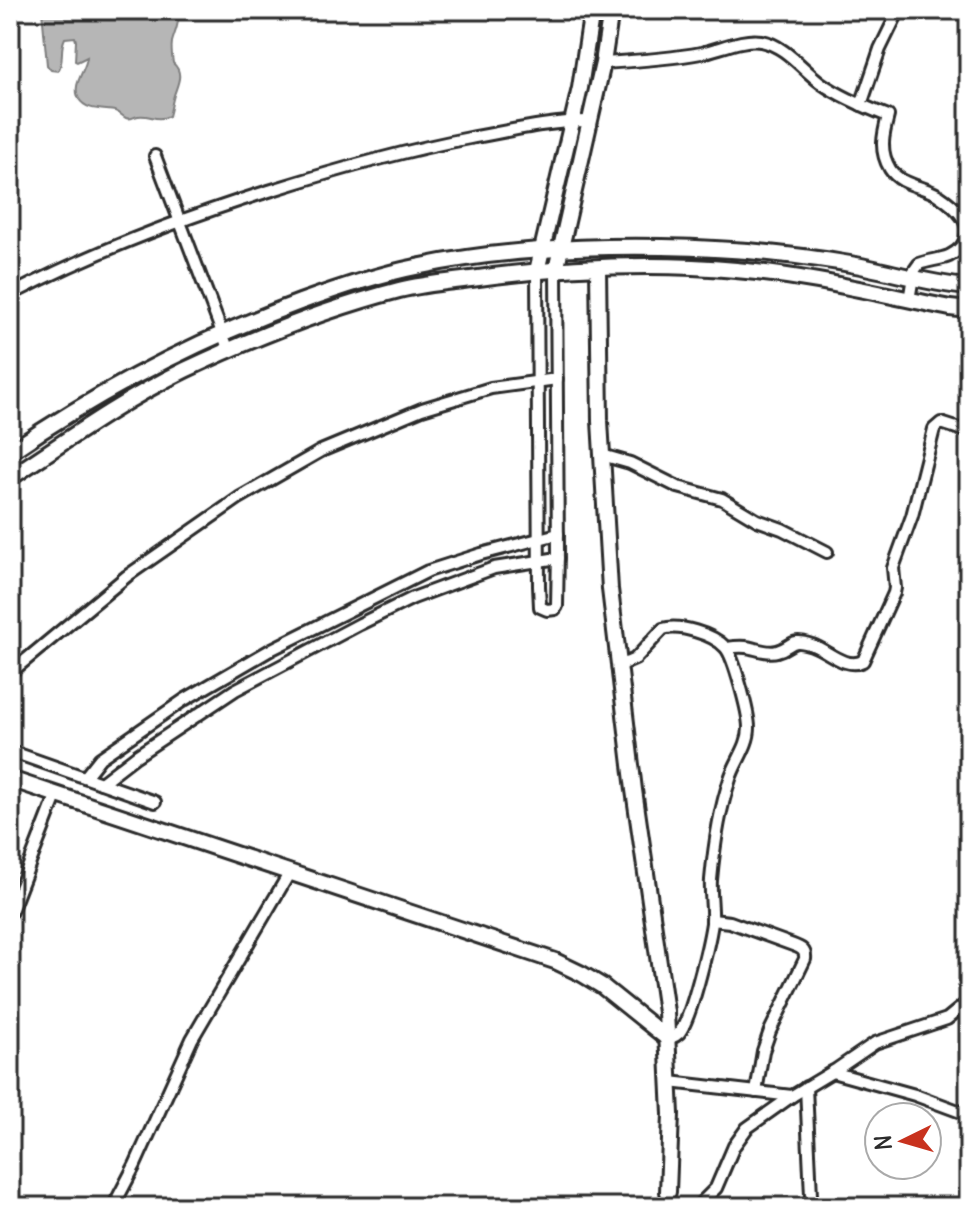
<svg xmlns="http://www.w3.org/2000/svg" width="979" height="1217" font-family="Delius,sans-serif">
<rect width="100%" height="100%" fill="#fff"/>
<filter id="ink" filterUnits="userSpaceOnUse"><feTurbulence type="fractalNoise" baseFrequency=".0125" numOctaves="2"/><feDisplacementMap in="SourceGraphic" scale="16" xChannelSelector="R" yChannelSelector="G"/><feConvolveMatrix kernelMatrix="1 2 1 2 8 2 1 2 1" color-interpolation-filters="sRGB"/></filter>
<g filter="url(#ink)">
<path fill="#b6b6b6" stroke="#7e7e7e" stroke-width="2" d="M42 10H176C181 22 175 31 172 42 171 49 172 57 173 63 184 73 178 83 174 95 172 102 171 109 169 116 156 122 150 114 138 116 133 117 131 120 126 118 122 116 119 112 115 111 104 109 86 111 79 99 71 84 86 71 87 57L77 62 75 61 76 41 75 37 65 38C59 49 65 61 58 71L51 70 47 65Z"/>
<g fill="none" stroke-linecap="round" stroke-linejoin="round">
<g stroke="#2b2b2b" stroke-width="16">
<g id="minor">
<path d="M603 63C636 61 669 59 701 53 720 49 743 38 761 41 785 45 803 70 821 83 841 97 865 107 888 116 883 135 879 151 890 169 900 185 923 186 938 195 950 203 969 218 967 233 966 244 959 251 949 256 939 260 929 260 919 264L914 271 909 300"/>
<path d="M861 105 880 49 899 10"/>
<path d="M155 156 229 351"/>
<path d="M537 271 539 586 540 607 547 610 555 609 557 606 558 551 556 270"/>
<path d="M10 295C93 252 180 219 269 191 336 170 401 151 470 138 509 131 550 121 590 121"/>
<path d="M602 455 630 463 678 487 722 499 757 520 782 529 827 552"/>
<path d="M727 648C733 647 739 646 746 647 755 648 767 654 777 651 793 647 789 637 812 645 828 650 845 670 863 661L894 593 895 588 893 568 912 516 934 429 941 423 969 432"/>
<path d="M619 666 635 659 663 629C679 624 713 634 725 647 734 656 749 714 749 728 749 746 735 762 730 779 719 811 714 847 711 880 710 894 713 909 712 923 709 943 691 1020 679 1033 675 1037 673 1037 668 1039"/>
<path d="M10 673 127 576 239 498 321 451 422 409 491 388 557 379"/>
<path d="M10 751 155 802"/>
<path d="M85 777 100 758 184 700 272 649 428 571 481 554 558 534"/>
<path d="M101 783 136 756 235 690 360 624 413 598 494 568 558 558"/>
<path d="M10 914 56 796"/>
<path d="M712 920 730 922 793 945C801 948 806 950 805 959L770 1031 763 1051 756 1092"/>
<path d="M832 1072 915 1095 969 1115"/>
<path d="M670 1082 792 1096"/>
<path d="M806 1087 811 1196 809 1207"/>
<path d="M113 1207 135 1165 192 1039 290 872"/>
<path d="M697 1207 716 1188 734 1146 747 1128 792 1096 837 1069 875 1043 947 1019 969 1001"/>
</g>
</g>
<g stroke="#2b2b2b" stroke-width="20">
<g id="tertiary">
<path d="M598 268 600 421 610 589 634 790 666 1012 671 1114 668 1192"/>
<path d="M556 270 603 63 611 10"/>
<path d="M537 271 580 88 592 10"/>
<path d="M10 779 555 961 582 974 602 986 668 1039"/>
</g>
</g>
<g stroke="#2b2b2b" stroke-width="20">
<g id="secondary">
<path d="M10 452C101 390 197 340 300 302 338 288 376 275 416 267 521 245 641 243 748 251 782 254 817 258 850 264 890 271 928 284 969 287"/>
<path d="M10 478C67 440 123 400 185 370 253 338 326 309 399 290 423 284 447 282 471 279 558 267 648 262 736 270 809 276 879 294 950 308L969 310"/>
</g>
</g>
<use href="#minor" stroke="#fff" stroke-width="10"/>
<use href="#tertiary" stroke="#fff" stroke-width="14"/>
<use href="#secondary" stroke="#fff" stroke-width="14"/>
</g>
</g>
<rect width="979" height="1217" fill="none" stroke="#fff" stroke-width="40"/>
<rect x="20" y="20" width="939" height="1177" fill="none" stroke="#2b2b2b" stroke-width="3" filter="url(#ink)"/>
<g transform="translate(903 1141) rotate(265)"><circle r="38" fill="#ffffff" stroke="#aaaaaa" stroke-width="2"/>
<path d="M0-6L14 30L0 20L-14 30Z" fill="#c8321e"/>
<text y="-12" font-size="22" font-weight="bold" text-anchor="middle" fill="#2b2b2b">N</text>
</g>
</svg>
